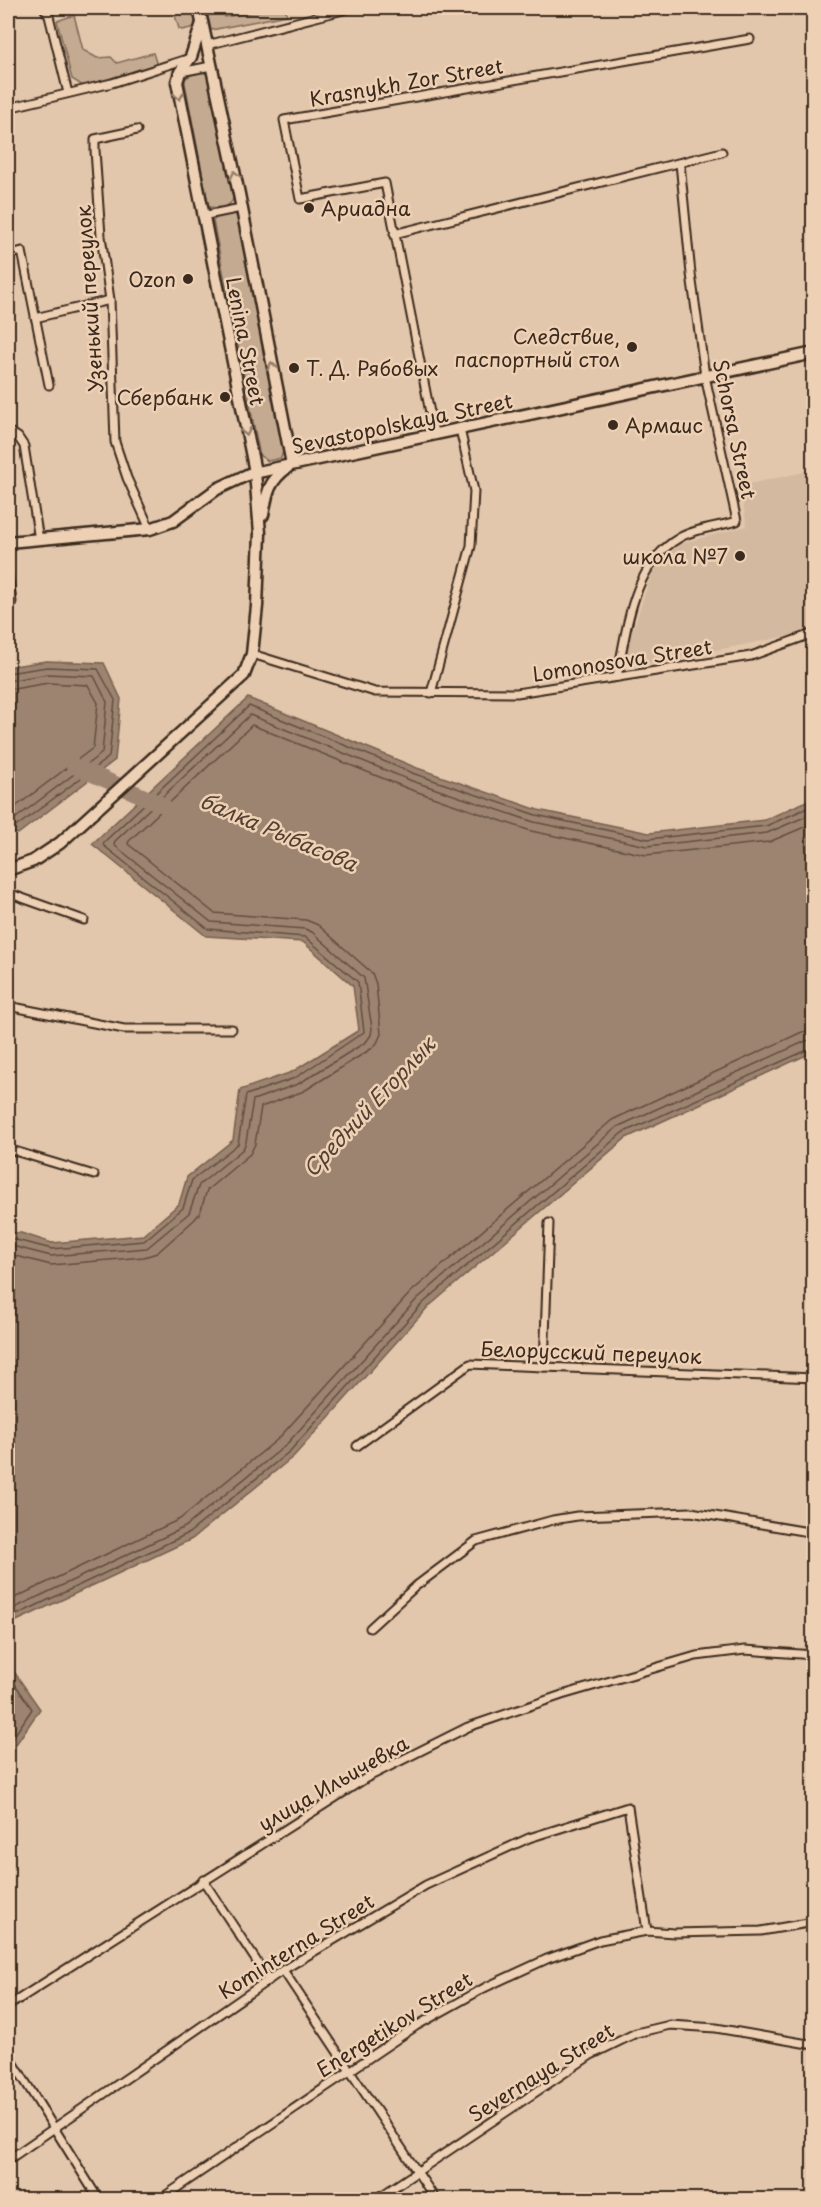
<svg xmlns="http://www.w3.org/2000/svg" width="821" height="2207" font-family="'Playpen Sans',sans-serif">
<rect width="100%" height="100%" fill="#e3c7ac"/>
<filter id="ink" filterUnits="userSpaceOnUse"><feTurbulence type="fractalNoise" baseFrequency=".0167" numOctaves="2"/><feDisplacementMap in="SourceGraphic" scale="12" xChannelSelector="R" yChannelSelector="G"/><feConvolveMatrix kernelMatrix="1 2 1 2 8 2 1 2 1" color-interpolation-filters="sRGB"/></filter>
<g filter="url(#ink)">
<path fill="#d3b99f" d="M813 470V627L793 635 647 664 626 651 653 569 679 544 747 526 740 486Z"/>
<g fill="#c4aa91" stroke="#806a58" stroke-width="1.5">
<path d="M173 8H194L197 23 195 27 182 30 179 29Z"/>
<path d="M206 8H223L225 17 275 8H285L287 15 211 30Z"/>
<path d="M74 15 83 50 97 58 111 57 117 63 153 53 157 65 83 86 72 79 57 21Z"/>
<path d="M202 72 208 74 210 78 234 193C234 207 222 209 210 207L208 204 185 83V79L191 75Z"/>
<path d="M231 214H235L238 218 284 448 281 458 268 461 260 456 213 221 217 217Z"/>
</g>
<g fill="#9c8470" stroke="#75604f" stroke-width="1.5">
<path d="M46 661 104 663 121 699 115 760 18 834 8 831V667Z"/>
<path d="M248 698 417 768 538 810 649 833 765 820 813 798V1052L626 1138 427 1308 294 1456 192 1539 8 1625V1232L21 1233 52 1243 143 1235 179 1204 187 1177 233 1140 240 1090 292 1072 359 1030 353 986 303 942 206 936 92 844Z"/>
<path d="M8 1663 40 1709 8 1756Z"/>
</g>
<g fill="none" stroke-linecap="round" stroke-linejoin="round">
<g stroke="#624e3f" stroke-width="1.5">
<path d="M8 673 47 667 98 669 115 700 109 757 17 826H8"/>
<path d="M8 681 47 674 94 676 107 702 102 753 16 818H8"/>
<path d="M8 690 48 683 88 685 98 703 93 748 14 808 8 809"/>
<path d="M8 1238 52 1249 144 1241 183 1208 192 1180 238 1144 246 1095 295 1078 364 1032 358 982 305 937 208 929 103 845 104 842 249 706 415 774 536 815 648 839 766 826 814 805"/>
<path d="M8 1245 51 1256 147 1248 189 1213 199 1185 243 1149 246 1142 253 1100 298 1084 366 1042 371 1035 372 1028 364 978 312 932 305 929 211 922 114 845 115 841 250 715 412 781 534 822 647 846 767 833 814 813"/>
<path d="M8 1254 51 1265 144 1257 157 1253 194 1220 200 1213 207 1190 250 1154 255 1144 261 1107 304 1091 371 1049 377 1043 381 1034 376 984 372 973 318 925 306 920 214 913 128 844 129 841 252 725 409 789 531 831 646 855 769 842 814 823"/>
<path d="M8 1601 180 1519 278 1439 411 1292 612 1120 802 1032 814 1030"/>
<path d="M8 1611 185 1527 285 1446 417 1299 617 1127 806 1041 814 1039"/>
<path d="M8 1619 189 1533 290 1451 422 1304 622 1133 814 1047"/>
<path d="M8 1674 32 1709 8 1745"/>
</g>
<path stroke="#9c8470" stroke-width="16" d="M74 766 163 805"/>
<g stroke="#3b2a1e" stroke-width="11">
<g id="street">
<path d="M44 8 49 16 68 93"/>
<path d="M207 45 351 8"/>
<path d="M181 72 211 66"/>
<path d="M8 108 112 83 190 58"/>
<path d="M137 130 95 139V150L101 236 110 300 115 442 127 478 150 529"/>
<path d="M202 216 241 208"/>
<path d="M394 234 722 152"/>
<path d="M8 255 22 251 49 385"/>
<path d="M35 318 110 300"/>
<path d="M8 431 18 437 24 446 39 540"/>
<path d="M434 433 385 183 300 199 284 120 750 39"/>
<path d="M8 573 12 602"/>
<path d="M252 654 375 692 517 693 751 656 814 633"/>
<path d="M617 677C627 629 632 565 679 538 693 529 721 526 737 521L705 376 691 274 680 163"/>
<path d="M431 693 471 546 474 491 460 429"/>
<path d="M8 893 84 920"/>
<path d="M8 1006 124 1029H232"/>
<path d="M8 1149 94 1175"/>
<path d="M544 1367 549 1223"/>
<path d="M357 1446 470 1364 814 1378"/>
<path d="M370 1628 416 1586 476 1541 553 1520 577 1516 691 1512 814 1533"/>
<path d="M203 1880 269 1980"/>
<path d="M283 1970 436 2200"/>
<path d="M8 2006 366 1778 468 1727 562 1695 696 1656 745 1650 814 1655"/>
<path d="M8 2054 99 2200"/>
<path d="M8 2160 283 1970 426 1885 529 1838 628 1807 647 1931"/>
<path d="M159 2200 416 2026 486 1987 547 1959 600 1940 647 1931 674 1933 761 1931 814 1922"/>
<path d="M375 2200 591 2055 636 2033 670 2025 716 2028 814 2045"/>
</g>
</g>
<g stroke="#3b2a1e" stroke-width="15">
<g id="secondary">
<path d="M199 8 239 194 292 464"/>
<path d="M263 515C267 492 269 481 288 467"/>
<path d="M8 542 150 529 173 521 217 489 249 474 814 353"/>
<path d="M8 870 33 861 60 843 244 675 252 654 257 606 260 533 255 472 177 82 180 72 191 57 202 23"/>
</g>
</g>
<use href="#street" stroke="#eed1b5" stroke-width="7"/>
<use href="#secondary" stroke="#eed1b5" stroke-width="10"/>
</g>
<defs><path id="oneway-chevron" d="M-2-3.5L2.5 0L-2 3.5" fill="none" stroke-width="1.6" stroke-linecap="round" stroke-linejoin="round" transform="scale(1.5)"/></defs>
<g stroke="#947e6a">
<use href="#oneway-chevron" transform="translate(179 96) rotate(80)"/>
<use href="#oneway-chevron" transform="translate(235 175) rotate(-102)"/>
<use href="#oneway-chevron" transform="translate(272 366) rotate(-101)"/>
<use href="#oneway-chevron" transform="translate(246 432) rotate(78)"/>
</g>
</g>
<g fill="#3b2a1e" stroke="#eed1b5" stroke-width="2">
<circle cx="309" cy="208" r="6"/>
<circle cx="188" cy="279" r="6"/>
<circle cx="632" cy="347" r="6"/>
<circle cx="294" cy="368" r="6"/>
<circle cx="225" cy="397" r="6"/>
<circle cx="613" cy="425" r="6"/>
<circle cx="740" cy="556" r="6"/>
</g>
<g text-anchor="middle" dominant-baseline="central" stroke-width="5" stroke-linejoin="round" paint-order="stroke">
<g font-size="20" fill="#3b2a1e" stroke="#eed1b5">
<text transform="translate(406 82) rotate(-10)">Krasnykh Zor Street</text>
<text transform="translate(89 299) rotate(-94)">Узенький переулок</text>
<text transform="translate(246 341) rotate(79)">Lenina Street</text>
<text transform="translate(402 423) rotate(-12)">Sevastopolskaya Street</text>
<text transform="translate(735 429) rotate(78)">Schorsa Street</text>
<text transform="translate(622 660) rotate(-9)">Lomonosova Street</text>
<text transform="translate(591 1352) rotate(2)">Белорусский переулок</text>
<text transform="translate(333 1783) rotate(-30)">улица Ильичевка</text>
<text transform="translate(296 1946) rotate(-32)">Kominterna Street</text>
<text transform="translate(394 2024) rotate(-32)">Energetikov Street</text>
<text transform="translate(541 2072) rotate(-32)">Severnaya Street</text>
</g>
<g font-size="20" fill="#3b2a1e" stroke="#eed1b5" text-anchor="end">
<text x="321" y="208" text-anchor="start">Ариадна</text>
<text x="176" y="279">Ozon</text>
<text x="620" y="336">Следствие,<tspan x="620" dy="23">паспортный стол</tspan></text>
<text x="306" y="368" text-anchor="start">Т. Д. Рябовых</text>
<text x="213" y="397">Сбербанк</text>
<text x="625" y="425" text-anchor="start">Армаис</text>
<text x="728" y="556">школа №7</text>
</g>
<g font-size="21" font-style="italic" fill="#534032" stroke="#eed1b5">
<text transform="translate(279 831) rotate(23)">балка Рыбасова</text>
<text transform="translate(368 1106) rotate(-47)">Средний Егорлык</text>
</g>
</g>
<rect width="821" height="2207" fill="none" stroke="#eed1b5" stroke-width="30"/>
<rect x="15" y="15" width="791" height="2177" fill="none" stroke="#3b2a1e" stroke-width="2" filter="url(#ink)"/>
</svg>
